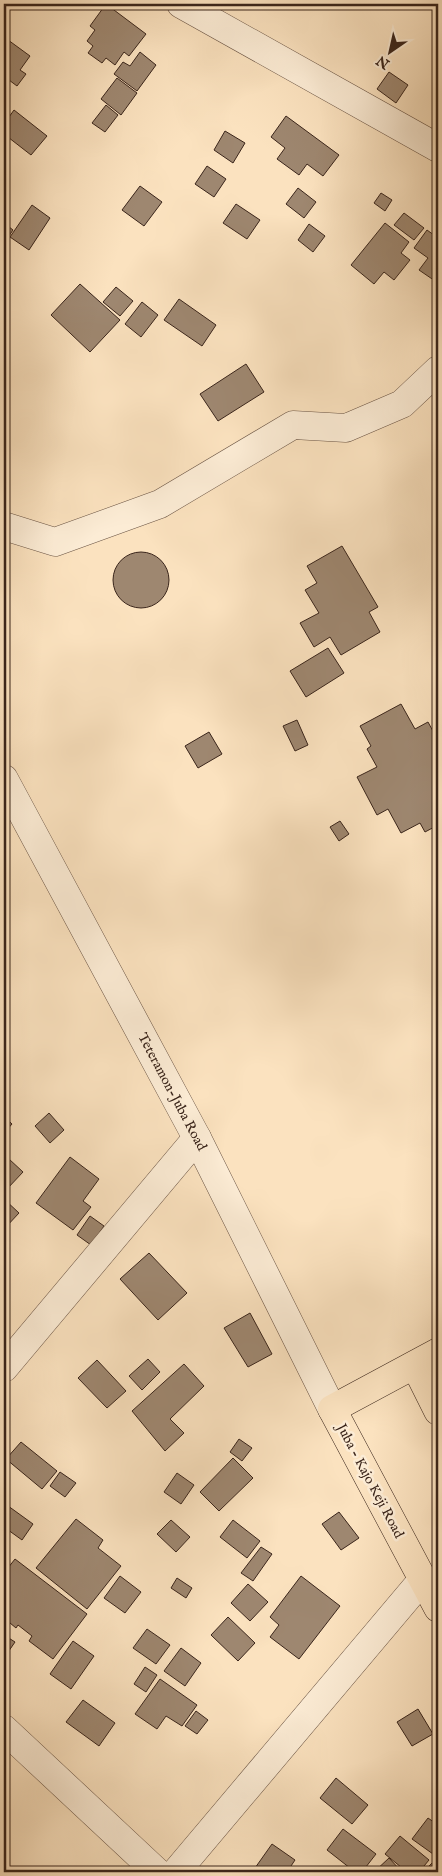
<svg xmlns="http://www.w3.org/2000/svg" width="442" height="1876" font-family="'IM FELL English',serif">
<rect width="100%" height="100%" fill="#fbe2bf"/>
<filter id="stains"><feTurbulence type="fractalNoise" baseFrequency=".004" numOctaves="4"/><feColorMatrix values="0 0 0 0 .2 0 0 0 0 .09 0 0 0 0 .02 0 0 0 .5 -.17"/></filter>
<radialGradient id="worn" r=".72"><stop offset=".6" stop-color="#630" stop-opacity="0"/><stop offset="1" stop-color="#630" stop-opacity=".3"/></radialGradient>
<g fill="#9e8770" stroke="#3a251b">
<path d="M106 4 146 34 129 56 124 52 115 65 106 58 102 63 88 53 93 46 87 41 95 30 90 26Z"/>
<path d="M4 37 30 56 20 70 26 74 17 86 9 80 4 85Z"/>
<path d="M140 52 156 65 137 91 114 74 123 62 130 66Z"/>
<path d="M389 72 408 85 396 103 377 89Z"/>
<path d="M117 78 137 93 121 115 101 99Z"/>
<path d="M106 105 118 115 105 132 92 123Z"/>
<path d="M14 110 47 136 31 155 4 134V124Z"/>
<path d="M286 116 339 155 323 176 307 164 299 175 277 159 285 148 271 137Z"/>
<path d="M225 131 245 143 233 163 214 150Z"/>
<path d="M207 166 226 179 214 197 195 184Z"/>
<path d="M140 186 162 202 144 226 122 210Z"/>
<path d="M298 188 316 202 304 218 286 204Z"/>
<path d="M381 193 392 200 385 211 374 203Z"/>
<path d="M236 204 260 220 247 239 223 223Z"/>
<path d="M32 205 50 218 29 250 10 237Z"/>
<path d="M404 213 424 228 414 240 394 225Z"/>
<path d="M4 223 13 230 4 243Z"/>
<path d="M385 223 409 242 401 253 410 260 394 280 384 272 374 284 351 265Z"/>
<path d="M309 224 325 236 313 252 298 240Z"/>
<path d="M427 230 438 238V283L419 270 428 258 414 248Z"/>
<path d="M80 284 120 320 90 352 51 315Z"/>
<path d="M116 287 133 301 120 316 103 302Z"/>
<path d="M179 299 216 325 202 346 164 320Z"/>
<path d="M142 302 158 315 141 337 125 324Z"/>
<path d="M246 364 264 392 218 421 200 394Z"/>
<path d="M342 546 378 607 369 612 380 632 341 655 330 637 314 647 300 623 319 613 305 590 317 583 307 566Z"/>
<circle cx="141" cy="580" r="28"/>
<path d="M328 648 344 673 306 697 290 671Z"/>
<path d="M401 704 415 729 428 722 434 733 438 731V825L425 832 420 823 401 833 388 809 377 815 357 777 377 767 367 749 371 746 360 726Z"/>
<path d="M297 720 308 745 295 751 283 726Z"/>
<path d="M209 732 222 754 198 768 185 746Z"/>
<path d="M340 821 349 834 339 841 330 827Z"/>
<path d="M49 1113 64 1130 50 1143 35 1126Z"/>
<path d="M4 1116 12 1124 4 1133Z"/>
<path d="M70 1157 99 1179 83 1201 91 1207 73 1230 36 1203Z"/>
<path d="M9 1159 23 1172 7 1189 4 1186V1165Z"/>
<path d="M4 1199 19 1213 5 1228 4 1227Z"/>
<path d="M90 1216 104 1226 91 1245 77 1235Z"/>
<path d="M149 1253 187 1293 158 1320 120 1279Z"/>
<path d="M250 1313 272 1354 248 1367 224 1328Z"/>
<path d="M148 1359 160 1372 142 1390 129 1376Z"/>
<path d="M97 1360 126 1391 107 1408 78 1378Z"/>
<path d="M184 1364 204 1386 170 1419 184 1433 165 1451 132 1411Z"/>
<path d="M239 1439 252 1448 242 1461 230 1452Z"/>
<path d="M21 1442 57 1471 42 1489 6 1459Z"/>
<path d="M233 1458 253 1478 219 1511 200 1492Z"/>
<path d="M60 1472 76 1483 65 1497 50 1486Z"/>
<path d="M177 1473 194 1485 181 1504 164 1492Z"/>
<path d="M4 1503 33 1524 22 1540 4 1527Z"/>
<path d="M339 1512 359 1538 341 1550 322 1524Z"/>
<path d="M76 1519 103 1540 98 1548 121 1566 87 1609 36 1568Z"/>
<path d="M171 1520 190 1537 176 1552 157 1534Z"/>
<path d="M233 1520 260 1541 247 1558 220 1537Z"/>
<path d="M261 1547 272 1554 253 1581 241 1573Z"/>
<path d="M15 1559 87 1614 53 1659 29 1641 32 1636 18 1625 16 1628 4 1618V1573Z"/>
<path d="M120 1576 141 1592 125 1613 104 1598Z"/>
<path d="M301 1576 340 1606 299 1659 270 1637 279 1625 270 1617Z"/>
<path d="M177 1578 192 1588 186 1598 171 1588Z"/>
<path d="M248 1584 268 1602 250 1621 231 1603Z"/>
<path d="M228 1617 255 1643 238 1661 211 1635Z"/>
<path d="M147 1629 170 1645 156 1664 133 1648Z"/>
<path d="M4 1635 15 1642 4 1658Z"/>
<path d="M73 1641 94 1656 71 1689 50 1674Z"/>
<path d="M181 1648 201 1663 185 1686 164 1671Z"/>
<path d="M145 1667 157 1675 146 1692 134 1684Z"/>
<path d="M160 1679 197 1705 182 1726 166 1716 157 1729 135 1714Z"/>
<path d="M83 1700 115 1723 99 1746 66 1722Z"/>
<path d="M418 1709 433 1734 412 1746 397 1722Z"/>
<path d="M196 1711 208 1720 197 1734 185 1726Z"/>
<path d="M336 1778 368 1805 352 1824 320 1798Z"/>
<path d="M428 1818 438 1825V1847L433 1854 412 1839Z"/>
<path d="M343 1829 376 1854 362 1872H355L327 1850Z"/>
<path d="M400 1836 429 1860 419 1872H407L385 1854Z"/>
<path d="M272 1844 295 1860 287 1872H261L255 1868Z"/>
<path d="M389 1858 402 1872H374Z"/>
<path d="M434 1861 438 1865V1872H423Z"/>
</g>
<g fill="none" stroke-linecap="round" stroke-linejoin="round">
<g stroke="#6a5444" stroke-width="29">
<g id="minor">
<path d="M181 4 438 148"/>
<path d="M4 526 55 542 160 504 293 425 346 428 402 404 438 370"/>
<path d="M4 779 197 1138 332 1409"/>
<path d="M4 1368 197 1138"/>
<path d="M4 1729 157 1872"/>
<path d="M176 1872 423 1579"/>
</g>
</g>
<g stroke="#3a251b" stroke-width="29">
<g id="major">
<path d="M438 1352 332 1409 438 1608"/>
<path d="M415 1365 438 1411"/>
</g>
</g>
<use href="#minor" stroke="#fcecd5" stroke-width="28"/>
<use href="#major" stroke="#fbe2bf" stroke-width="28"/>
</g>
<g text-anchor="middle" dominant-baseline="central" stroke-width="5" stroke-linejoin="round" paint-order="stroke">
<g font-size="14" fill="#3a251b" stroke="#fcecd5">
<text transform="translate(172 1092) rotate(62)">Teteramon-Juba Road</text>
<text transform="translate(370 1481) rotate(62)">Juba - Kajo Keji Road</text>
</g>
</g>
<rect width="442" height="1876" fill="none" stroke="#fbe2bf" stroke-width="20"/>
<rect x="5" y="5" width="432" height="1866" fill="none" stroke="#3a251b" stroke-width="2.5"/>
<rect x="10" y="10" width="422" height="1856" fill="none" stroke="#3a251b"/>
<g transform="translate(390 52) rotate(214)" stroke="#fcecd5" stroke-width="4" paint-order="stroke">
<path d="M0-4L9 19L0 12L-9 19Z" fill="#3a251b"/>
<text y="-8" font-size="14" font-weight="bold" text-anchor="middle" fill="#3a251b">N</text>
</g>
<rect width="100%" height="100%" filter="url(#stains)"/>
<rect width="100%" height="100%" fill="url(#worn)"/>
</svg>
